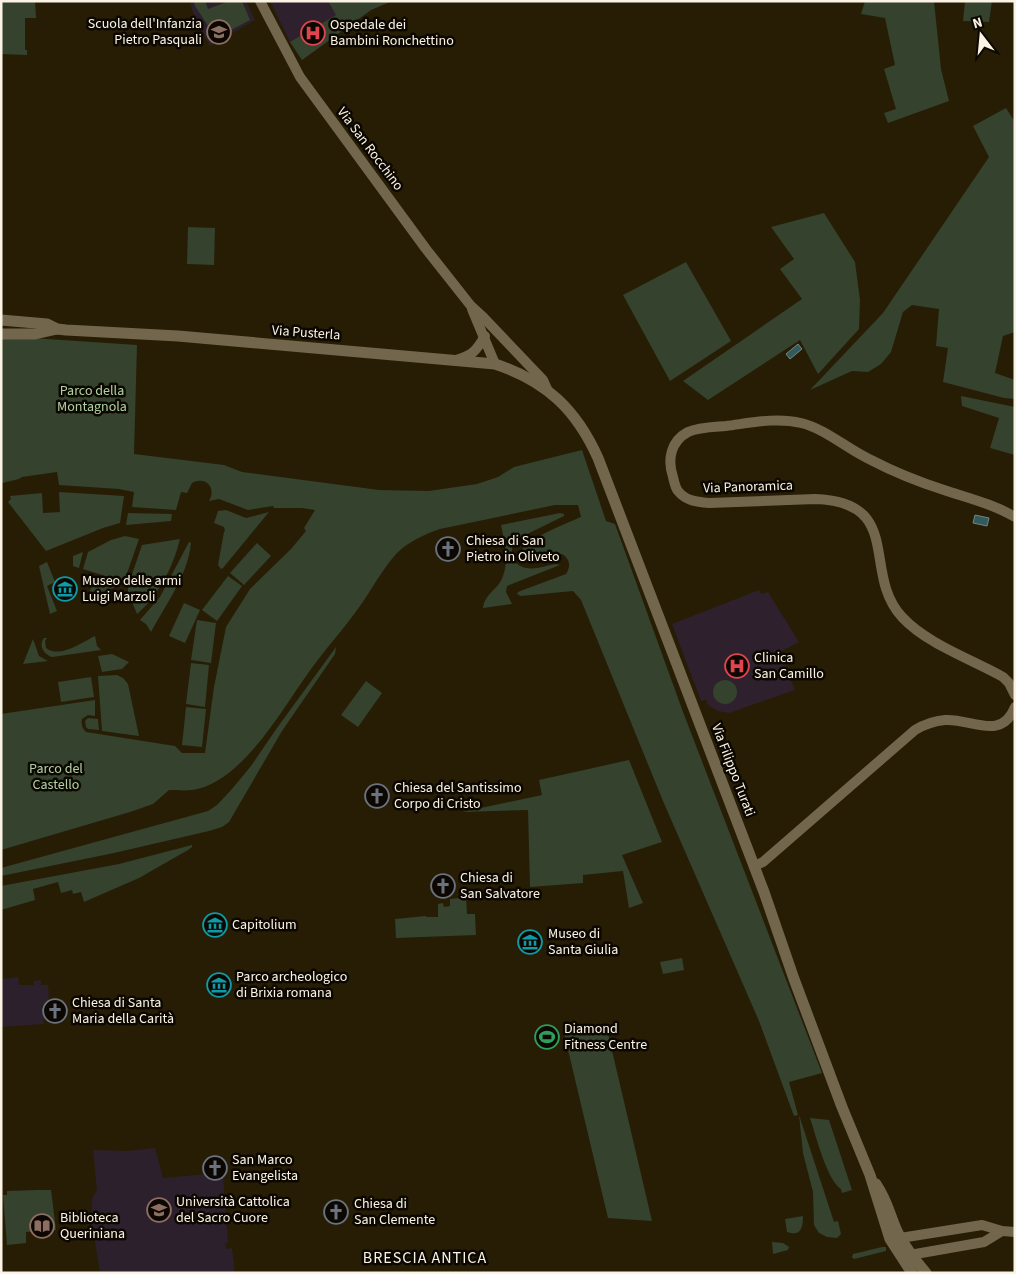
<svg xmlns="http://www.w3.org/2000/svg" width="1016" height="1274" font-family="'Source Sans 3',sans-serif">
<rect width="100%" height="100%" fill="#271d04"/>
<g fill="#2d202d">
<path d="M190 1H246L255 20 210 46 192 10Z"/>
<path d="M18 977 19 985H34V981L41 980V985H48L49 998 42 1006 44 1024 1 1027V979Z"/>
<path d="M155 1148 163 1178 208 1174 209 1176H223L228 1243H225L226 1249 232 1248 235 1273H100L92 1222V1199L97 1190 93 1150 127 1151Z"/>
</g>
<g fill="#2e202c" fill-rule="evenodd">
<path d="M270 1H392L371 10 302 60 290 42Z"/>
<path d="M759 590 761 594 768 592 799 642 780 652 795 690 729 713 718 711 708 705 706 700 701 701 672 624ZM715 685 736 687V696L734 700 722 704 717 701 713 693Z"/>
</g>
<g fill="#34422e">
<path d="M1 1H35L36 18H25V50H27V55L1 54Z"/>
<path d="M194 1H205L208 9 229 1H242L250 20 216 38 195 6Z"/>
<path d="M328 1H392L371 10 302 60 290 42 336 15Z"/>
<path d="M865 1H934L941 69 949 101 888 123 884 113 896 109 884 69 895 65 885 18 861 14Z"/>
<path d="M965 1H992L989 22 963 21Z"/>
<path d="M1006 108 1015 122V332L1003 336 995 373 1015 380V399L1004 398 943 382 948 348 936 346 939 309 912 305 903 312 891 352 881 364 868 372 852 371 810 390 883 313 989 157 973 126Z"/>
<path d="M824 213 855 262 860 300 859 329 818 374 800 340 708 400 683 381 802 299 780 269 794 259 771 227Z"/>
<path d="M188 227 215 228 214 265 187 264Z"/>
<path d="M686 262 731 341 670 381 623 295Z"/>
<path d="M17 337 137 345 134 454 224 465 242 472 379 490 429 491 477 484 498 477 514 467 582 450 606 521 615 524 683 712 822 1073 789 1082 798 1115 794 1116 759 1021 663 801 581 600 573 591 521 596 517 594 518 592 523 590 566 574C571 566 570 559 562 554L529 560 525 559 522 550C527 539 569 522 581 517L578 505H555L440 529C425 534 408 542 397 553 383 568 372 589 360 606 344 629 325 649 309 672 282 709 242 783 192 790 185 791 176 790 169 790L153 804 130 812 1 850V714L95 700V716L88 715 82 719C81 724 82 728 86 732L175 746 182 753H205L214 687 226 627 250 589 291 549 306 531 304 528 315 510 302 508H274L273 506 248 510 219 499 209 501C217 487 205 476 192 483L187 493 181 492 176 510 132 507 134 492 119 489 59 485 57 472 22 477 19 479 2 483 1 338Z"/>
<path d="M961 396 1015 407V455L990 448 999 418 962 406Z"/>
<path d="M59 492 124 496 120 523 103 528 46 551 8 502 11 499 10 496 42 493 43 513 60 512Z"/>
<path d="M226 510 246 518 269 512 223 568 221 569 218 565 224 532 225 531 224 527 214 523 218 511Z"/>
<path d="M128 513 172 514 171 521 126 525Z"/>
<path d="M560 513 564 514V516L515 540 512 548 513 560C525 574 540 567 556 564L560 565 507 586 506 592 512 604 483 608C485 593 499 589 503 576 509 560 504 540 501 525Z"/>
<path d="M125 536 139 539 124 582 83 569 88 552 111 540Z"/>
<path d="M180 539C173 567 159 595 137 614L128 592V586L142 545Z"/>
<path d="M189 542 191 543C188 575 166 604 151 632L146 624 140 620 160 597Z"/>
<path d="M257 543 271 556 244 585 230 573Z"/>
<path d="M83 552 79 568 73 566V556Z"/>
<path d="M47 562 55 582 47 586 57 611 50 614 39 566Z"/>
<path d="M228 576 242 586 217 621 202 610Z"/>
<path d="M94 577 119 585 91 598 89 594Z"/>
<path d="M184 603 200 610 185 643 169 636Z"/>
<path d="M197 620 216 623 211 663 191 660Z"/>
<path d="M95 636 97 646 101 650 52 657C44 654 38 646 44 638H47L45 641 46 648C60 659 82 642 95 636Z"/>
<path d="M33 639 39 656 48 661 23 664Z"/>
<path d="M336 647 335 654 282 731 229 822 222 827 209 831 114 853 1 876V868L208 811 217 805 232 789 251 766 277 728Z"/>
<path d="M112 654 129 662 122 669 102 672 98 656Z"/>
<path d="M191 663 209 665 205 707 186 704Z"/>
<path d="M117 675 123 678 128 684 139 736 102 731 98 676Z"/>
<path d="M91 677 94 697 61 702 58 682Z"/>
<circle cx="725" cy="692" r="12"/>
<path d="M366 681 382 693 358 727 341 715Z"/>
<path d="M186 707 206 709 202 747 182 745Z"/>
<path d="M88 718 98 719 99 730 88 729 86 727 85 721Z"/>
<path d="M629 760 662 842 622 855 643 903 629 908 623 871 583 875V883L530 887 528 810 462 812 542 795 539 780Z"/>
<path d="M192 845V847L188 850 139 878 84 902 81 892 73 894 72 890 61 893 58 882 33 889 35 900 1 910V886L119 864Z"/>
<path d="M466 897 467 914H475L476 935 396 938 395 919 426 916V917H438V904L443 903 444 907 450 906V899Z"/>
<path d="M682 958 684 970 663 974 660 962Z"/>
<path d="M606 1025 652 1221 608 1218 564 1033Z"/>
<path d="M799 1115 834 1222 838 1221 841 1234 837 1238 827 1237 819 1233 814 1225 813 1192 803 1153Z"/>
<path d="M810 1118 829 1120 852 1190 842 1193 841 1189C827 1180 816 1136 810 1118Z"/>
<path d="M37 1190H51L56 1230 26 1232V1243L7 1245 3 1195H7V1191Z"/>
<path d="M803 1216C803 1227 801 1237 787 1232L785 1219Z"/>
<path d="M772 1242 783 1243 789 1247 788 1250 773 1254Z"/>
<path d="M882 1247H886V1251L854 1259 852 1257 853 1254Z"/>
</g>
<g fill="#335a5c" stroke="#6f8885">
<path d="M798 344 802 349 790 359 786 354Z"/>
<path d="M975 515 989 518 987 526 973 523Z"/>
</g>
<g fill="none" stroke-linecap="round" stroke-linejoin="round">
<g stroke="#72674c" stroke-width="10">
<path d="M260 1 300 77 426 249 471 306 483 317 543 380 547 389"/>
<path d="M472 309 495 364"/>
<path d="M456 360C473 355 476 351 485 336"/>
<path d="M1015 517C993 504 968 498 944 490 919 482 894 472 871 460 847 449 826 429 801 423 776 417 750 423 726 426 714 427 699 427 688 432 671 441 667 459 673 477 674 481 675 487 678 491 686 501 697 502 709 503L815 499C905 502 861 573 902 617 927 644 971 659 1003 677L1009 683 1015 695"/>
<path d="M754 866 763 862 915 730C925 724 933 721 945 720 971 718 1001 742 1015 707"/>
<path d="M894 1239 982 1225 1002 1231 1015 1232"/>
<path d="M904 1256 984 1242 1002 1231"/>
</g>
<g stroke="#72674c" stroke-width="11">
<path d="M1 320 47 324 57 329 66 330 178 336 495 364C546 381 576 409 598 458L764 892 794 979 842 1107 870 1175 890 1239 912 1273"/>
<path d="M1 334H35L57 329"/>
<path d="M876 1184C888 1202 889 1213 897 1231 904 1246 915 1260 926 1273"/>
</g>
</g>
<defs>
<g id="school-ring" transform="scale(1.25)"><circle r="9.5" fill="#0c0801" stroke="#8d6e63" stroke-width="1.5"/><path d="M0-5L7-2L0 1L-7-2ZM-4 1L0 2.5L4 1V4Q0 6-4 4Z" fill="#8d6e63"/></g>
<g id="hospital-ring" transform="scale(1.25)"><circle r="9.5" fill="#0c0801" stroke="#e0444e" stroke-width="1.5"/><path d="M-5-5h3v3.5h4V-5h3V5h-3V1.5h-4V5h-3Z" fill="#e0444e"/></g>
<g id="church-ring" transform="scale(1.25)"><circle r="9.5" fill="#0c0801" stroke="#6b7280" stroke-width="1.5"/><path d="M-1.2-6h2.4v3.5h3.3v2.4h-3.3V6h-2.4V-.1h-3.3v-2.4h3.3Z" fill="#6b7280"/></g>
<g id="museum-ring" transform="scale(1.25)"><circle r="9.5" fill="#0c0801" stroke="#0f9aa8" stroke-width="1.5"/><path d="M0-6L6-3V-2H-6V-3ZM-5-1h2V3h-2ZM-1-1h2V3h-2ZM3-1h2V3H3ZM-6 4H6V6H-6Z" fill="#0f9aa8"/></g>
<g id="stadium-ring" transform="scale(1.25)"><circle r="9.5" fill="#0c0801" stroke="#2e9e5b" stroke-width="1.5"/><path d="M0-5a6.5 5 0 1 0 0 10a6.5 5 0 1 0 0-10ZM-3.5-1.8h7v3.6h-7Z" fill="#2e9e5b"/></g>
<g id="university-ring" transform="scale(1.25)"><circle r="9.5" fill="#0c0801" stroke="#8d6e63" stroke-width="1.5"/><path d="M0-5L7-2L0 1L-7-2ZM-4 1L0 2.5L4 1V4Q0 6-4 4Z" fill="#8d6e63"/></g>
<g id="library-ring" transform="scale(1.25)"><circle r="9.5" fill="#0c0801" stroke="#8d6e63" stroke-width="1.5"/><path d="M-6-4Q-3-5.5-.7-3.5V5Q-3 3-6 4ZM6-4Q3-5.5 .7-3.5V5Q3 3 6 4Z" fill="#8d6e63"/></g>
</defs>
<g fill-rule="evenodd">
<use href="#school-ring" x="219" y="32"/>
<use href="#hospital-ring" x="313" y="33"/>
<use href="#church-ring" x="448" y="549"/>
<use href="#museum-ring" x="65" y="589"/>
<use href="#hospital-ring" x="737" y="666"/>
<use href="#church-ring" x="377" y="796"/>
<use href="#church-ring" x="443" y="886"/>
<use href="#museum-ring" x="215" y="925"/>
<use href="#museum-ring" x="530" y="942"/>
<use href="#museum-ring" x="219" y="985"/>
<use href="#church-ring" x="55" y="1011"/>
<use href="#stadium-ring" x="547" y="1037"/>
<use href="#church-ring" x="215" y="1168"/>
<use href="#university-ring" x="159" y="1210"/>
<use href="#church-ring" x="336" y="1212"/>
<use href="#library-ring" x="42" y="1226"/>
</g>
<g text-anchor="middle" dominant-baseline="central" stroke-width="5" stroke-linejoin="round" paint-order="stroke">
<g font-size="14" fill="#fbf4e5" stroke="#0c0801" text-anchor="start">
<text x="202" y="24" text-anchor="end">Scuola dell'Infanzia<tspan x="202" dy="16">Pietro Pasquali</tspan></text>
<text x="330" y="25">Ospedale dei<tspan x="330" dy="16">Bambini Ronchettino</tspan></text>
<text x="466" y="541">Chiesa di San<tspan x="466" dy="16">Pietro in Oliveto</tspan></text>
<text x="82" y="581">Museo delle armi<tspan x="82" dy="16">Luigi Marzoli</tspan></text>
<text x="754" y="658">Clinica<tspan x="754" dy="16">San Camillo</tspan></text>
<text x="394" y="788">Chiesa del Santissimo<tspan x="394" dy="16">Corpo di Cristo</tspan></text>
<text x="460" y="878">Chiesa di<tspan x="460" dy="16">San Salvatore</tspan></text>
<text x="232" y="925">Capitolium</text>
<text x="548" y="934">Museo di<tspan x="548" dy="16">Santa Giulia</tspan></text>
<text x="236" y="977">Parco archeologico<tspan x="236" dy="16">di Brixia romana</tspan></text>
<text x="72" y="1003">Chiesa di Santa<tspan x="72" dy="16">Maria della Carità</tspan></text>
<text x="564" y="1029">Diamond<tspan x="564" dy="16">Fitness Centre</tspan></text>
<text x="232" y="1160">San Marco<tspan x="232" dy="16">Evangelista</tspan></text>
<text x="176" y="1202">Università Cattolica<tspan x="176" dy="16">del Sacro Cuore</tspan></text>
<text x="354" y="1204">Chiesa di<tspan x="354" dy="16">San Clemente</tspan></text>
<text x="60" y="1218">Biblioteca<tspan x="60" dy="16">Queriniana</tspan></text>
</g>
<g font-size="14" fill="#fbf4e5" stroke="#0c0801">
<text transform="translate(370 149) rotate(53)">Via San Rocchino</text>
<text transform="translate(306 333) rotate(4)">Via Pusterla</text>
<text transform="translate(748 487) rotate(-2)">Via Panoramica</text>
<text transform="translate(733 770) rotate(69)">Via Filippo Turati</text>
</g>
<g font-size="14" fill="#b0d2a3" stroke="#0c0801">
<text x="92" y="391">Parco della<tspan x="92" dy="16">Montagnola</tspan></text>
<text x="56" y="769">Parco del<tspan x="56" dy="16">Castello</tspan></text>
</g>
<g font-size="16" letter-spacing="1" fill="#fbf4e5" stroke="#0c0801">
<text x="425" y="1258">BRESCIA ANTICA</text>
</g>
</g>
<rect width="1016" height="1274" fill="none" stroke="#fbf4e5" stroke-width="5"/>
<g transform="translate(981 35) rotate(344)" stroke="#0c0801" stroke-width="4" paint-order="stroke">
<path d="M0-4L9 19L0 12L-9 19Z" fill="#fbf4e5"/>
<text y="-8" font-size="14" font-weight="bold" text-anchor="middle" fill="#fbf4e5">N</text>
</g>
</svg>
